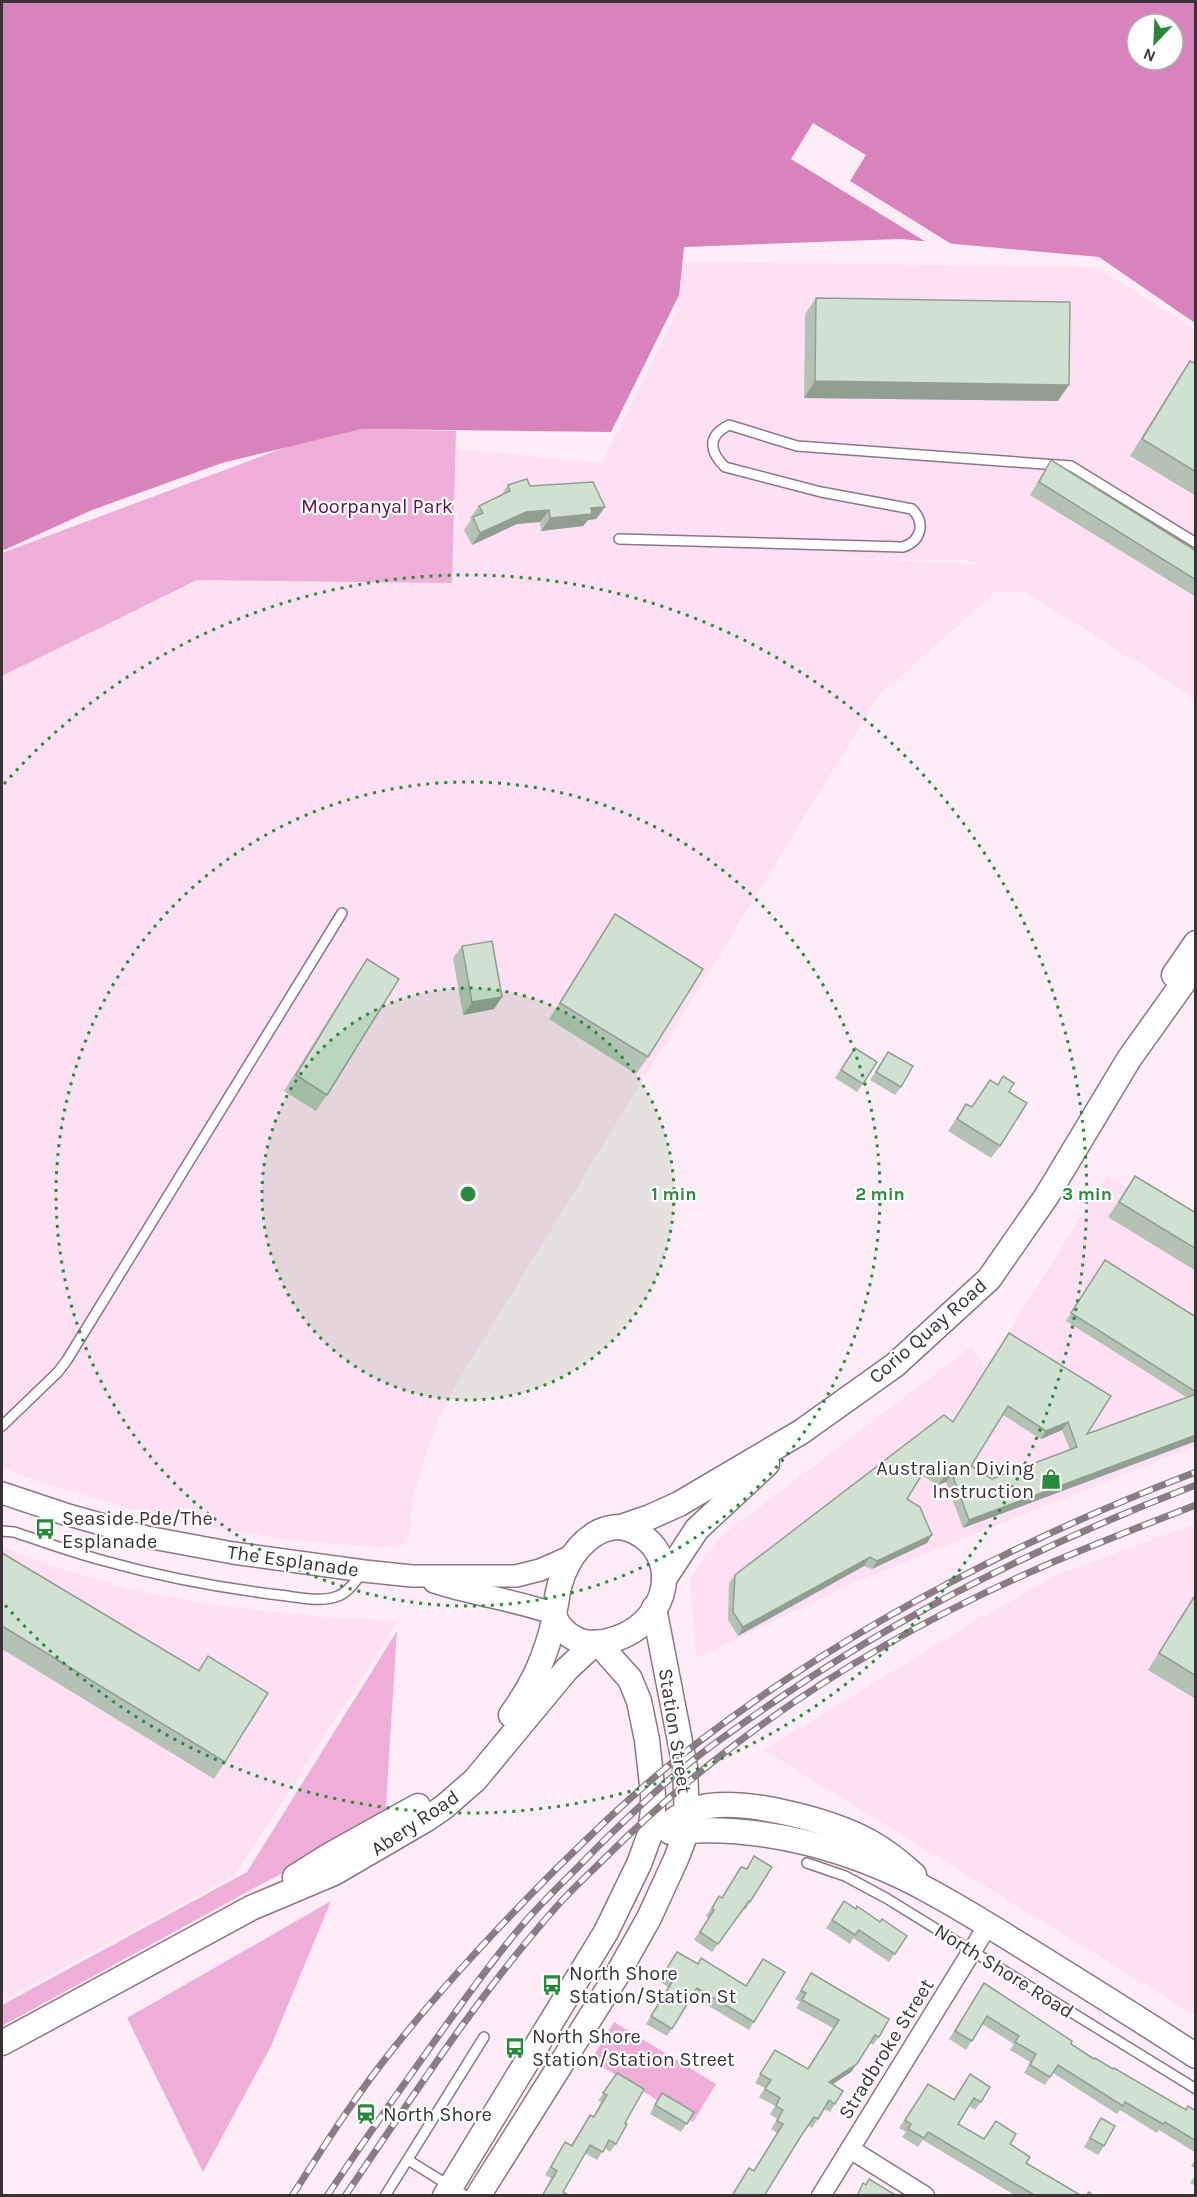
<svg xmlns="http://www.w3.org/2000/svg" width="1197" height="2197" font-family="Karla,sans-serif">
<rect width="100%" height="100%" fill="#feedf7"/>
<g fill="#fde0f2" fill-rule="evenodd">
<path d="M678 262 1095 267 1195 329V698L1025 592H992L989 598 879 695 455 1386 442 1412 421 1467 415 1492 407 1543 382 1547 300 1541 225 1530 126 1508 37 1481 2 1467V676L197 580 484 583 432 581 458 523 448 448 602 463 677 310ZM813 558 966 560 978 565 966 563Z"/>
<path d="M1107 1175 1195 1229V1446L853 1583 696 1658 690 1579 720 1537 971 1347 986 1368Z"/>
<path d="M1195 1524V2015L764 1750 977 1620 1059 1574Z"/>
<path d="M2 1547 55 1567 128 1589 218 1606 326 1617 397 1620 392 1631 235 1875 2 2001Z"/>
</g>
<g fill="#efaed7">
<path d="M362 429 456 431 452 583 197 580 2 676V553L286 447Z"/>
<path d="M397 1631 385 1820 256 1887 2 2026V2005L247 1872Z"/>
<path d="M331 1901 271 2046 203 2172 127 2018Z"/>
<path d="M614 2022 716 2084 693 2122 591 2060Z"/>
</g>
<path fill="#d983bc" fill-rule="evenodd" d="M2 2H1195V323L1099 257 900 239 684 247 679 295 611 432 362 429 222 463 92 510 2 551ZM1137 24H1173V60H1137Z"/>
<path fill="#feedf7" d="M813 123 866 155 850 181 956 247 931 245 791 159Z"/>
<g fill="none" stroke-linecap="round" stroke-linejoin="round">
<g stroke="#8a7783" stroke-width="12">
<g id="service">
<path d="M619 539 903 547C921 541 926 523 912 509L821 492 725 467C709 451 707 436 729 425L797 446 1071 466 1196 543"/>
<path d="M2 1426 58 1372 67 1360 342 913"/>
<path d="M2 1531 14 1532C44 1542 74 1553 105 1561 162 1577 221 1588 279 1595 297 1597 321 1603 338 1596 349 1592 356 1580 364 1571"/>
<path d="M807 1863 845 1876 886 1898 1196 2089"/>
<path d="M408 2160 466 2196"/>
<path d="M385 2196 484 2037"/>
</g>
</g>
<g stroke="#8a7783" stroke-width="21">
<g id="minor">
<path d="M850 2149 925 2196"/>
<path d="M821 2196 988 1925"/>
</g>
</g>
<g stroke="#8a7783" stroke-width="24">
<g id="tertiary">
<path d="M2 1493 65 1514 147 1537 233 1553 364 1571 412 1576H516L540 1570 574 1555"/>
<path d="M434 1582C474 1595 515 1600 555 1614"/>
</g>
</g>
<g stroke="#8a7783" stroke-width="27">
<g id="secondary">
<path d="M1174 975 1196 943"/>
<path d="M621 1527 650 1517 679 1504 801 1432 895 1365 989 1279 1046 1197 1129 1059 1196 965"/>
<path d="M621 1527C668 1537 678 1590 644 1622 633 1633 618 1639 604 1642 590 1644 580 1643 569 1635 564 1631 557 1624 555 1617 554 1613 555 1608 556 1604 559 1577 571 1549 595 1534 603 1529 612 1527 621 1527Z"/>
<path d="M664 1579 697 1529 767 1464"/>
<path d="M511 1715C534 1683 546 1656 555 1617"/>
<path d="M675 1819C685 1813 697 1807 709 1806 752 1800 832 1821 870 1842 886 1851 900 1862 914 1875"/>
<path d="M670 1832C760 1823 855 1849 933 1893 966 1911 998 1931 1030 1951 1086 1986 1141 2020 1196 2056"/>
<path d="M295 1877 330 1855 418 1806"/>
<path d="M2 2043 251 1908 334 1873 425 1820 444 1807 475 1780 567 1669 595 1643"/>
<path d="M445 2196 606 1932 639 1864 650 1834 653 1810V1794L647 1740 639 1701 630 1679 598 1643"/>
<path d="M478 2196 617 1975 649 1918 676 1859 683 1841 687 1819 685 1767 654 1608"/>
</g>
</g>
<use href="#service" stroke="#fff" stroke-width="9"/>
<use href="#minor" stroke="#fff" stroke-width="18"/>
<use href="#tertiary" stroke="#fff" stroke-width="21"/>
<use href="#secondary" stroke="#fff" stroke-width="24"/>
<g stroke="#897c83" stroke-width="7">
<g id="rail">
<path d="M292 2196C324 2146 356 2095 393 2049 443 1986 499 1926 556 1869 597 1829 638 1789 683 1754 837 1633 1013 1542 1196 1472"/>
<path d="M327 2196C363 2142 401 2088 439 2035 465 1999 490 1963 519 1929 537 1907 558 1887 578 1867 602 1842 627 1818 653 1794 692 1758 737 1727 781 1697 910 1609 1050 1541 1196 1485"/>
<path d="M345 2196C413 2096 478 1995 558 1905 573 1888 590 1873 606 1857 731 1732 882 1636 1044 1566 1094 1544 1145 1525 1196 1505"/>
</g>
</g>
<use href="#rail" stroke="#fff" stroke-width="4.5" stroke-dasharray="14" stroke-linecap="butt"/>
</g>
<g fill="#b3c2b4" fill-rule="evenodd">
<path d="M816 298 1058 401 804 398 805 314Z"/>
<path d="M1190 361 1196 364V496L1130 456 1179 377Z"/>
<path d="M1051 460 1196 551V597L1030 495 1043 473Z"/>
<path d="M508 485 530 486 605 507 596 519 588 520 583 526 541 531 540 522 517 524 472 545 464 530 471 520 470 518 479 506 501 495Z"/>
<path d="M615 914 648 1057 636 1074 549 1019 604 931Z"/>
<path d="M462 946 502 997 494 1009 463 1015 453 958Z"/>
<path d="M367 959 327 1095 316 1111 284 1091 356 975Z"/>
<path d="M855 1048 863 1084 857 1092 835 1078Z"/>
<path d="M888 1052 901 1087 895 1095 870 1080Z"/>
<path d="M1003 1076 1009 1092 1000 1146 991 1158 948 1131 966 1104 972 1107 990 1080 997 1085Z"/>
<path d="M1135 1176 1196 1213V1271L1108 1217Z"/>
<path d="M1105 1260 1196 1317V1441L963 1528 946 1482 938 1485 921 1475 907 1499 927 1543 872 1569 864 1566 738 1636 728 1620 729 1583 735 1575 953 1422 1009 1333 1087 1434 1186 1397 1066 1321ZM1003 1415 1041 1439 1062 1430 1070 1450 992 1479 971 1466Z"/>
<path d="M2 1553 198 1670 208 1656 225 1762 214 1779 2 1649Z"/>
<path d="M1196 1592V1697L1194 1698 1148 1670Z"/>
<path d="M754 1856 750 1902 745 1910 743 1909 712 1952 694 1940 708 1918 706 1916 719 1896 722 1898 741 1867 746 1869Z"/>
<path d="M844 1901 856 1909 907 1936 889 1962 853 1938 850 1944 826 1928Z"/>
<path d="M677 1952 698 1964 746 1986 763 1959 754 2022 749 2030 692 1996 667 2036 646 2024 668 1987 659 1981Z"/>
<path d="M811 1973 879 2037 873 2045 870 2043 851 2072 832 2084 835 2104 830 2112 824 2109 812 2128 808 2125 764 2196H732L749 2168 753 2171 777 2133 771 2129 777 2119 770 2114 775 2106 759 2097 765 2088 755 2083 775 2050 807 2069 833 2028 796 2008 800 2002 795 1999Z"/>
<path d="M984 1983 1071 2044 1094 2059 1186 2110 1196 2111V2153L1159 2130 1157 2133 1120 2110 1117 2114 1053 2073 1045 2085 1024 2073 1030 2062 1010 2050 1014 2044 982 2024 966 2050 949 2039Z"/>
<path d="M617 2073 625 2123 616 2144 610 2152 605 2148 597 2160 585 2153 563 2192 570 2196H542L551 2178 545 2175 560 2150 565 2142 571 2145 590 2115 593 2117 601 2102 598 2101Z"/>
<path d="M970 2074 981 2102 975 2110 969 2106 958 2124 984 2139 1010 2144 1026 2163 1082 2196H1016L923 2140 918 2147 902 2137 906 2132 899 2128 928 2084 954 2099Z"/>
<path d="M662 2093 694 2112 681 2132 650 2114 656 2101Z"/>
<path d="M1101 2118 1104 2146 1098 2155 1084 2147Z"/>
<path d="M1196 2158V2169L1191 2166Z"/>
<path d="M1196 2174V2186L1190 2183Z"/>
</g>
<g fill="#929e92">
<path d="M815 381 1069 385 1058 401 804 398Z"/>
<path d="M605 507 596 519 588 520 583 526 541 531 550 518 591 508Z"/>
<path d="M549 510 540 522 517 524 472 545 480 533 526 512Z"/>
<path d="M502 997 494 1009 463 1015 472 1002Z"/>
<path d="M1068 1422 1062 1430 1041 1439 1046 1431Z"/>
<path d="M1196 1435V1441L963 1528 969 1520Z"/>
<path d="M952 1474 946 1482 938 1485 944 1477Z"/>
<path d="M932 1535 927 1543 872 1569 877 1561Z"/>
<path d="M870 1557 864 1566 738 1636 743 1627Z"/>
<path d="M857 2064 851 2072 823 2091 829 2082Z"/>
</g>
<g fill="#d0e1d1" stroke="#929e92" stroke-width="1.5" fill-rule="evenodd">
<path d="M816 298 1070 302 1069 385 815 381Z"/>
<path d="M1190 361 1196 364V472L1142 439Z"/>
<path d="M1051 460 1196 551V580L1039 482Z"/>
<path d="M527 479 530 486 593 482 605 507 591 508 592 514 550 518 549 510 526 512 480 533 473 517 483 513 479 506 510 491 508 485Z"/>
<path d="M615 914 703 969 648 1057 560 1003Z"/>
<path d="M492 941 502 997 472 1002 462 946Z"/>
<path d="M367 959 399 979 327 1095 296 1075Z"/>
<path d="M855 1048 877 1062 863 1084 841 1070Z"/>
<path d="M888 1052 913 1066 901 1087 876 1072Z"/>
<path d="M1003 1076 1014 1083 1009 1092 1027 1103 1000 1146 957 1119 966 1104 972 1107 990 1080 998 1085Z"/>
<path d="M1135 1176 1196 1213V1249L1119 1202Z"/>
<path d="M1105 1260 1196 1317V1392L1071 1313Z"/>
<path d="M1009 1333 1111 1396 1087 1434 1196 1394V1435L969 1520 952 1474 944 1477 927 1466 907 1499 920 1507 932 1535 877 1561 870 1557 743 1627 733 1612 735 1575 944 1415 953 1422ZM1008 1406 1046 1431 1068 1422 1077 1447 992 1479 971 1466Z"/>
<path d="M2 1553 199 1671 208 1656 268 1693 225 1762 2 1626Z"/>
<path d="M1196 1594V1676L1159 1653Z"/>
<path d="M754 1856 772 1867 750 1902 749 1901 718 1944 700 1932 714 1910 712 1908 719 1896 722 1898 741 1867 747 1869Z"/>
<path d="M844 1901 856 1909 857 1906 880 1922 882 1919 907 1936 895 1954 859 1930 855 1935 832 1920Z"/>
<path d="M677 1952 698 1964 701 1958 746 1986 763 1959 785 1972 754 2022 697 1988 672 2029 651 2016 674 1979 664 1973Z"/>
<path d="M811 1973 889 2019 879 2037 875 2035 857 2064 829 2082 843 2091 835 2104 829 2100 818 2119 814 2117 801 2136 764 2196H735L733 2194 749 2168 754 2171 783 2124 777 2121 783 2110 776 2106 780 2098 765 2089 771 2080 760 2074 775 2050 808 2069 839 2020 802 2000 806 1993 801 1991Z"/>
<path d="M984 1983 1072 2041 1071 2044 1094 2059 1095 2058 1113 2069 1114 2068 1186 2110 1188 2106 1196 2111V2141L1165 2122 1163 2124 1125 2102 1123 2106 1058 2065 1050 2077 1030 2065 1036 2054 1015 2042 1019 2036 987 2016 972 2041 955 2031Z"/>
<path d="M617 2073 644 2089 625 2123 627 2124 616 2144 609 2140 603 2152 590 2145 563 2192 570 2196H542L557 2171 551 2167 565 2142 572 2146 590 2115 594 2117 607 2095 603 2093Z"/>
<path d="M970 2074 990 2087 981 2102 974 2098 958 2124 984 2139 996 2121 1016 2134 1010 2144 1030 2157 1026 2163 1082 2196H1036L928 2132 924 2138 908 2129 911 2124 905 2120 928 2084 954 2100Z"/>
<path d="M662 2093 694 2112 687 2124 655 2105Z"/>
<path d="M1101 2118 1115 2126 1104 2146 1090 2138Z"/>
<path d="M869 2179 897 2196H857L863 2183 866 2185Z"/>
<path d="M1089 2192 1094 2196H1086Z"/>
</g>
<circle cx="468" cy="1194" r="206" fill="#28893c" fill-opacity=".12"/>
<g fill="none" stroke="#28893c" stroke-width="3" stroke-dasharray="3 6">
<circle cx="468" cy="1194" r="206"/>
<circle cx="468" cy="1194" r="412"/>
<path d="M4 784A619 619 0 1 1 4 1604"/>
</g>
<defs>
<g id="shop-bare" transform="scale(1.62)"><path d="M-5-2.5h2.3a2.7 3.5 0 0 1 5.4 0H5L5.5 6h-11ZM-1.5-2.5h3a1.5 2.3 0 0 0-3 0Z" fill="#28893c" stroke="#fff" stroke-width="2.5" paint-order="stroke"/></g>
<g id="bus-bare" transform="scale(1.62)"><path d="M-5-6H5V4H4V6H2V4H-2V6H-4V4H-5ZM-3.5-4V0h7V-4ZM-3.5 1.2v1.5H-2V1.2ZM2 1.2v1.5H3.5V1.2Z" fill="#28893c" stroke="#fff" stroke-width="2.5" paint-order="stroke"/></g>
<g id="station-bare" transform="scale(1.62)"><path d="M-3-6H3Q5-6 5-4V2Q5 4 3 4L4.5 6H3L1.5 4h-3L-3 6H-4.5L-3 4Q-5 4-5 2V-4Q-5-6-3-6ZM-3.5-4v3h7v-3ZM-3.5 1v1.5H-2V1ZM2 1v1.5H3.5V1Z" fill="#28893c" stroke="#fff" stroke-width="2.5" paint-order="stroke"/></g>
</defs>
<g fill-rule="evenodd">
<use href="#shop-bare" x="1051" y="1479"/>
<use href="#bus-bare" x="45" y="1529"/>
<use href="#bus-bare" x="552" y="1985"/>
<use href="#bus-bare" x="515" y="2048"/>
<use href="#station-bare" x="366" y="2114"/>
</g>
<g text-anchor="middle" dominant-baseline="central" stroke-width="4.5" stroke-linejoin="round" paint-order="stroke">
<g font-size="20" fill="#5e124a" stroke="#fff">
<text x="377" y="506">Moorpanyal Park</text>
</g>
<g font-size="20" fill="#3b3237" stroke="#fff">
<text transform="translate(928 1331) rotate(-41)">Corio Quay Road</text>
<text transform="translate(293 1561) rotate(8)">The Esplanade</text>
<text transform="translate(675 1731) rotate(81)">Station Street</text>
<text transform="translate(415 1823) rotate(-34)">Abery Road</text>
<text transform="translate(1004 1971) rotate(32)">North Shore Road</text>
<text transform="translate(886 2049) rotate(-58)">Stradbroke Street</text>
</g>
<g font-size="20" fill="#3b3237" stroke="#fff" text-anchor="start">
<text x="1034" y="1468" text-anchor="end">Australian Diving<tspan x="1034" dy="23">Instruction</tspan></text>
<text x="62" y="1518">Seaside Pde/The<tspan x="62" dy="23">Esplanade</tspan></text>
<text x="569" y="1973">North Shore<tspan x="569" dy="23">Station/Station St</tspan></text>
<text x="532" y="2036">North Shore<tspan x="532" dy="23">Station/Station Street</tspan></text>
<text x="383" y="2114">North Shore</text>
</g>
</g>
<circle cx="468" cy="1194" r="9" fill="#28893c" stroke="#fff" stroke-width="3"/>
<g font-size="18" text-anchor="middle" font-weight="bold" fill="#28893c" stroke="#fff" stroke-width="4.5" stroke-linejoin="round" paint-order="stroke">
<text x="674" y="1200">1 min</text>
<text x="880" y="1200">2 min</text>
<text x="1087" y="1200">3 min</text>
</g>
<rect width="1197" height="2197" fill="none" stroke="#3b3237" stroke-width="6"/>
<g transform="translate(1155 42) rotate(203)"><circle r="28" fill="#ffffff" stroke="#b1adaf" stroke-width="1.5"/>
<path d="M0-4.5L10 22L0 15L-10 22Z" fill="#28893c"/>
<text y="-9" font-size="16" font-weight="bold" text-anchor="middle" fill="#3b3237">N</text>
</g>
</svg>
